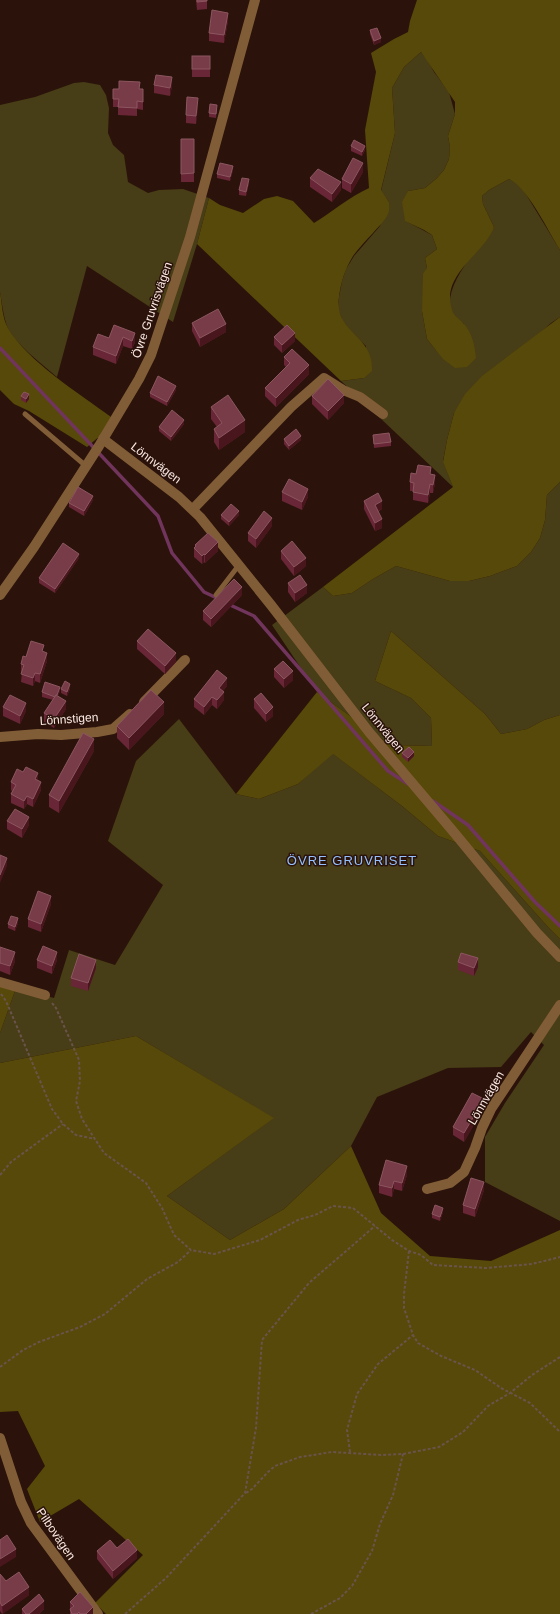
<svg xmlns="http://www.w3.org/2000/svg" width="560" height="1614" font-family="Helvetica,sans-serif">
<rect width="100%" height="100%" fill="#2b130b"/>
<g fill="#473d16">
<path d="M421 52 428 61 434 72 449 92 455 114 448 136 450 147 449 159 444 170 436 179 425 188 408 191 406 221 432 235 437 249 425 258 427 268 422 311 427 339 436 350 464 324C461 321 457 319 454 316 436 293 480 245 494 227L483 204 482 196 489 190 509 179 516 182 524 191 560 250V317L551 323 454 413 447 440 443 461 453 487 341 381 364 378 366 346 351 332 343 322 338 309 339 297 342 281 346 269 354 256 380 226 389 202 381 191 395 133 392 88 404 67Z"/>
<path d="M84 82 100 85 106 95 109 108 108 133 113 145 124 155 128 182 148 193 159 190 183 189 209 198 197 244 173 322 87 266 57 377C43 365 14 343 7 326 3 315 2 303 0 292V105L35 97 74 83Z"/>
<path d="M560 482V715L544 720 527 729 501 734 485 714 391 631 375 681 411 698 431 718 432 746 390 745 317 692 272 625 323 587 333 596 352 593 373 579 396 566 450 581H469L490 576 517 566 531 552 540 538 545 520 547 495Z"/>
<path d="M179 719 236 794 259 799 298 784 332 753 402 806 438 836 480 851 548 927 560 939V1221L485 1182V1137L505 1103 544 1045 531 1032 501 1067 448 1068 377 1097 351 1146 284 1209 230 1240 167 1196 273 1118 136 1036 0 1063V1033L16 988 54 998 69 950 115 965 163 885 108 841 136 761Z"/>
</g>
<g fill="#574909">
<path d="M417 0H560V250C548 231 528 188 509 179L489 190 482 196 483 204 494 227C485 253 443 273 451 306 453 317 457 316 463 323 472 332 475 346 476 358L467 367 455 368 443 359 427 339 422 311 423 274 427 268 425 258 437 249 432 235 424 230 405 221 402 202 408 191 425 188 436 179 444 170 449 159 450 147 448 136 455 114V102L421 52 404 67 392 88 395 133 381 190 389 202C389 205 390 210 388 214 385 221 378 227 373 233 366 240 359 248 353 256 345 269 341 282 339 297 334 334 374 334 372 371L364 378 341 381 197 244 209 198 220 205 243 213 264 199 277 196 293 201 314 223C332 212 349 197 369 188L365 130 376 72 371 53 394 39 408 32 410 21Z"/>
<path d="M0 292C2 303 2 318 8 328 27 361 80 394 111 417L101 435 87 447 29 411 14 404 0 390Z"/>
<path d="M560 317V482L547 495 545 520 540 538 531 552 517 566 490 576 469 581H450L396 566 373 579 352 593 333 596 323 587 453 487 443 462 447 440 454 413 465 394 482 376Z"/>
<path d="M391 631 485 714 501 734 527 729 544 720 560 715V939L548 927 480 851 438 836 402 806 333 754 298 784 259 799 236 794 317 692 390 745 432 746 431 718 411 698 375 681Z"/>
<path d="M0 983 16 988 0 1033Z"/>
<path d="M136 1036 274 1118 167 1196 230 1240 284 1209 351 1146 381 1213 430 1256 491 1261 560 1230V1614H106L95 1603 143 1555 79 1499 40 1522 27 1489 45 1466 18 1411 0 1412V1063Z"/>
</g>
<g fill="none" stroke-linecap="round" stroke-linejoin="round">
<g stroke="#71355d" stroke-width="3.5">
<path d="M0 348 158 516 172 553 204 592 219 599"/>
<path d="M228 604 254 616 388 771 408 784"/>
<path d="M433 801 468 825 535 902 560 926"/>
</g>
<g stroke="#6a534c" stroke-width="2" stroke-dasharray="3 2" stroke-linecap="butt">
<path d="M1 994 6 1001 52 1109 63 1124 76 1135 95 1139"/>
<path d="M52 1003 56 1008 79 1060 80 1081 76 1101 82 1119 104 1153 146 1183 162 1208 174 1235 191 1250 214 1254 260 1240 298 1220 315 1215 333 1206 353 1208 392 1240 409 1251 421 1255 433 1265 486 1268 532 1264 560 1257"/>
<path d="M0 1175 11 1162 63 1124"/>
<path d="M409 1251 404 1294V1308L413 1335 418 1343 441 1356 475 1370 501 1388 530 1403 560 1432"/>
<path d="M0 1367 23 1350 39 1342 80 1327 105 1314 147 1279 178 1262 191 1250"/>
<path d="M350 1452 347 1430 357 1394 378 1364 413 1335"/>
<path d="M246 1493 252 1489 268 1472 275 1466 300 1457 332 1452 381 1455 403 1454 439 1447 463 1432 488 1406 510 1393 532 1375 560 1357"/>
<path d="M125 1614 166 1578 245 1493 256 1428 262 1340 309 1283 375 1226"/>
<path d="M311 1614 340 1598 352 1586 372 1551 380 1524 393 1495 403 1454"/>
</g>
<g stroke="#815d37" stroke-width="5">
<path d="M25 414 86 466"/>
<path d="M216 595 239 565"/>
</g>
<g stroke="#815d37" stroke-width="10">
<path d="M103 439 179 497 200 517 271 605 369 732 452 830 537 933 560 957"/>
<path d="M193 509 291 407 324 378 343 390 360 397 383 414"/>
<path d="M0 595 34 547 99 446 139 379 151 355 190 237 255 0"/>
<path d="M144 702 185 660"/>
<path d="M0 737 38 734 61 735 97 732 113 729 130 714"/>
<path d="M0 982 45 995"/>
<path d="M427 1189 450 1183 464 1172 475 1148 482 1128 491 1109 560 1005"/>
<path d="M0 1438 21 1502 31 1523 98 1614"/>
</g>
</g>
<g fill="#682636">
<path d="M196 0H207V9L197 10Z"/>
<path d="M228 21 224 43 209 41V33Z"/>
<path d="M370 30 381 42 374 45 370 34Z"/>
<rect x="192" y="56" width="18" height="21"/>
<path d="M154 85 172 86 170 96 154 93Z"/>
<path d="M113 89H140L143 97V110L137 109V116L118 115V107H113Z"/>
<path d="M198 106 196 124 186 123V115Z"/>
<path d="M217 109 216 118 209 117V113Z"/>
<rect x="181" y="139" width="13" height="43"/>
<path d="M351 146 365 150 362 156 351 151Z"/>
<path d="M233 170 230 181 217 178V174Z"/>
<path d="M363 172 351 193 342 188V179Z"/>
<path d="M310 178 341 190 332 202 310 187Z"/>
<path d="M249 183 246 196 239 195V190Z"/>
<path d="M192 323 226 332 200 347 192 331Z"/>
<path d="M114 325 135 342 132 349 123 346 116 364 93 355V347L109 338Z"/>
<path d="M274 337 295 341 282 353 274 345Z"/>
<path d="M284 357 309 374 276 407 265 396V388L286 367 284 365Z"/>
<path d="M176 390 167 406 150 397V393Z"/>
<path d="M21 396 29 399 26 403 21 400Z"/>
<path d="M312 396 344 403 328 420 312 404Z"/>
<path d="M211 407 245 432 219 450 214 442V429L217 427 211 419Z"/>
<path d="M184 424 171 441 159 431V427Z"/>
<path d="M373 435 391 442V446L374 448Z"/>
<path d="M284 439 301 440 289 450 284 444Z"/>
<path d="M416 474 431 475 435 483 433 493H430L428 503 413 500V491H410V482Z"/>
<path d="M282 492 308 497 302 510 282 501Z"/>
<path d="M93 500 84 516 69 507V503Z"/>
<path d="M364 501 382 509 378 512 382 528 375 531 364 509Z"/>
<path d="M221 515H239L229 526 221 519Z"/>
<path d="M272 526 256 548 248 541V533Z"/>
<path d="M195 545 218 551 205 563 204 562 202 564 194 557V548L195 547Z"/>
<path d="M281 551 306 566 294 576 281 559Z"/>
<path d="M79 558 55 593 39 583V578Z"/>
<path d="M288 583 307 593 295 602 288 592Z"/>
<path d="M242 595 211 627 203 620V611Z"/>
<path d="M137 641 176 662 165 674 137 649Z"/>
<path d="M44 652 47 661 40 683 35 681 33 686 21 682 22 672H21V664L26 657Z"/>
<path d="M274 669 293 680 284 688 274 677Z"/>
<path d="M227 686 223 691 224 700 217 709 212 705 204 715 194 707V699Z"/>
<path d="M61 689H70L67 696 61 693Z"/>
<path d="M60 691 58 696 66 709 54 728 44 722V713L53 700 42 697V692Z"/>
<path d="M254 699 273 716 266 722 254 708Z"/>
<path d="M3 707 26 711 20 724 3 716Z"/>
<path d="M164 714 129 750 117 738V726Z"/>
<path d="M94 751 59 813 49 807V795Z"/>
<path d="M402 753 414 756 408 762 402 757Z"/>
<path d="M38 780 41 790 33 807 27 804 24 809 11 803V794L12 791 11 790V782Z"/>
<path d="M7 821 29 825 22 838 7 829Z"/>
<path d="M51 904 41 932 28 927V919Z"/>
<path d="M18 923 15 931 8 928V924Z"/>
<path d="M0 948 15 961 10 975 0 971Z"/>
<path d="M37 960H57L52 974 37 968Z"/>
<path d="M458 962 478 967 474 976 458 970Z"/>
<path d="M96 968 88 991 71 986V978Z"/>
<path d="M484 1107 464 1142 453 1135V1127Z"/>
<path d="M407 1175 402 1191 394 1189 392 1197 379 1193V1185Z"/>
<path d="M484 1190 475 1217 463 1213V1205Z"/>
<path d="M443 1212 440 1221 432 1218V1214Z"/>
<path d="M97 1551 137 1558 113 1579 97 1559Z"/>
<path d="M0 1574 6 1581 29 1595 2 1614 0 1611Z"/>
<path d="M70 1602 93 1614H70Z"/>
<path d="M22 1609H44L39 1614H22Z"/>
</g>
<g fill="#49161d">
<path d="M228 13V21L224 43V35Z"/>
<path d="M381 38V42L374 45V41Z"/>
<path d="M172 77V86L170 96V88Z"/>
<path d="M198 98V106L196 124V116Z"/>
<path d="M365 146V150L362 156V152Z"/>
<path d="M363 163V172L351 193V184Z"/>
<path d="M233 166V170L230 181V177Z"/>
<path d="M249 179V183L246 196V192Z"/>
<path d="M341 182V190L332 202V194Z"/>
<path d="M226 324V332L200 347V338Z"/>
<path d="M135 333V342L132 349V341Z"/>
<path d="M295 333V341L282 353V345Z"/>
<path d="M123 337V346L116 364V356Z"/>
<path d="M309 365V374L276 407V398Z"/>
<path d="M176 386V390L167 406V402Z"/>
<path d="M29 394V399L26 403V399Z"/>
<path d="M344 395V403L328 420V411Z"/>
<path d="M184 420V424L171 441V437Z"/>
<path d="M245 420V432L219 450V438Z"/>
<path d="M301 436V440L289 450V446Z"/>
<path d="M435 475V483L433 493V485Z"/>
<path d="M430 484V493L428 503V495Z"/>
<path d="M308 489V497L302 510V502Z"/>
<path d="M93 496V500L84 516V511Z"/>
<path d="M382 501V509L375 513V505Z"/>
<path d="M239 511V515L229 526V522Z"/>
<path d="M272 518V526L256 548V539Z"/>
<path d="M382 519V528L375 531V523Z"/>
<path d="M218 542V551L205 563V555Z"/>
<path d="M79 554V558L55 593V589Z"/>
<path d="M204 554V562L202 564V556Z"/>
<path d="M306 558V566L294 576V567Z"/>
<path d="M307 585V593L295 602V593Z"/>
<path d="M242 587V595L211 627V619Z"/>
<path d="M47 653V661L40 683V674Z"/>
<path d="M176 653V662L165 674V666Z"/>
<path d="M293 671V680L284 688V679Z"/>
<path d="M35 673V681L33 686V678Z"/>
<path d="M227 678V686L219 696V688Z"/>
<path d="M70 684V689L67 696V692Z"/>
<path d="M60 687V691L56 702V697Z"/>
<path d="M224 692V700L217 709V700Z"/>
<path d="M212 697V705L204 715V707Z"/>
<path d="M66 701V709L54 728V719Z"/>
<path d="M164 702V714L129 750V738Z"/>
<path d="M26 703V711L20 724V716Z"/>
<path d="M273 707V716L266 722V714Z"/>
<path d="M94 739V751L59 813V801Z"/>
<path d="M414 752V756L408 762V758Z"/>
<path d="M38 773V781L35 779Z"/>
<path d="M41 782V790L33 807V799Z"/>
<path d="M27 796V804L24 809V801Z"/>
<path d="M29 817V825L22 838V829Z"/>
<path d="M7 858V866L0 883V875Z"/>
<path d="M51 896V904L41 932V924Z"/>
<path d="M18 918V923L15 931V927Z"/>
<path d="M15 952V961L10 975V966Z"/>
<path d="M57 952V960L52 974V966Z"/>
<path d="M478 958V967L474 976V968Z"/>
<path d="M96 960V968L88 991V983Z"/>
<path d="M484 1099V1107L464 1142V1133Z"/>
<path d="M407 1166V1175L402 1191V1183Z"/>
<path d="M394 1181V1189L392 1197V1188Z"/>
<path d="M484 1182V1190L475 1217V1209Z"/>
<path d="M443 1208V1212L440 1221V1217Z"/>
<path d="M16 1549V1557L0 1567V1559Z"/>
<path d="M137 1550V1558L113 1579V1571Z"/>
<path d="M29 1587V1595L3 1614 2 1606Z"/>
<path d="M44 1601V1609L39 1614H29Z"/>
<path d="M93 1607V1614H86Z"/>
</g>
<g fill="#783b48" stroke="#8c5660">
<path d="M197 0H207V1L197 2Z"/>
<path d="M212 10 228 13 224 35 209 33Z"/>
<path d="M377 28 381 38 374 41 370 30Z"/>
<rect x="192" y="56" width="18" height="13"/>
<path d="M156 75 172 77 170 88 154 85Z"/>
<path d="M119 81 140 82 139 89H143V102L137 101V108L118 107 119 99H113V89H119Z"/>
<path d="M187 97 198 98 196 116 186 115Z"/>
<path d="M210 104 217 105 216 114 209 113Z"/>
<path d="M181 139H194V173L181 174Z"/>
<path d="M354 140 365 146 362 152 351 146Z"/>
<path d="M353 158 363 163 351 184 342 179Z"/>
<path d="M220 163 233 166 230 177 217 174Z"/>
<path d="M318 169 341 182 332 194 310 178Z"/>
<path d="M242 178 249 179 246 192 239 190Z"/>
<path d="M218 309 226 324 200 338 192 323Z"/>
<path d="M114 325 135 333 132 341 123 337 116 356 93 347 98 334 109 338Z"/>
<path d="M287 325 295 333 282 345 274 337Z"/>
<path d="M292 349 309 365 276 398 265 388 290 363 284 357Z"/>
<path d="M158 376 176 386 167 402 150 393Z"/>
<path d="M328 379 344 395 328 411 312 396Z"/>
<path d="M24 392 29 394 26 399 21 396Z"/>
<path d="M228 395 245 420 219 438 214 429 222 423 211 407Z"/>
<path d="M172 410 184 420 171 437 159 427Z"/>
<path d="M296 429 301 436 289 446 284 439Z"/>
<path d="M389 433 391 442 374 444 373 435Z"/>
<path d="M418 465 431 467 430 474 435 475 433 485 430 484 428 495 413 492 414 483 410 482 411 473 416 474Z"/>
<path d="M289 479 308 489 302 502 282 492Z"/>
<path d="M78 487 93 496 84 511 69 503Z"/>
<path d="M378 493 382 501 375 505 382 519 375 523 364 501Z"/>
<path d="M231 504 239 511 229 522 221 515Z"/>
<path d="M264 511 272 518 256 539 248 533Z"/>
<path d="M208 533 218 542 205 555 204 554 202 556 194 548 196 546 195 545Z"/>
<path d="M292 541 306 558 294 567 281 551Z"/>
<path d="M63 543 79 554 55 589 39 578Z"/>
<path d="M300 575 307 585 295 593 288 583Z"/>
<path d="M234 579 242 587 211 619 203 611Z"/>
<path d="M148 629 176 653 165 666 137 641Z"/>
<path d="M31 641 44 645 42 651 47 653 40 674 35 673 33 678 21 674 24 665 21 664 23 656 26 657Z"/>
<path d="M283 661 293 671 284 679 274 669Z"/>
<path d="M217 670 227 678 219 688 224 692 217 700 212 697 204 707 194 699Z"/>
<path d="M65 681 70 684 67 692 61 689Z"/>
<path d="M45 682 60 687 57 695H56L55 697 42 692Z"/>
<path d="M151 690 164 702 129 738 117 726Z"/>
<path d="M261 693 273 707 266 714 254 699Z"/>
<path d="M10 695 26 703 20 716 3 707Z"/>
<path d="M56 695 66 701 54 719 44 713Z"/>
<path d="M83 733 94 739 59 801 49 795Z"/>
<path d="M409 747 414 752 408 758 402 753Z"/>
<path d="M26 767 38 773 35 779 41 782 33 799 27 796 24 801 11 794 16 785 11 782 17 769 23 772Z"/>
<path d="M15 809 29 817 22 829 7 821Z"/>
<path d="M0 855 7 858 0 875Z"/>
<path d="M38 891 51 896 41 924 28 919Z"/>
<path d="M11 916 18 918 15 927 8 924Z"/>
<path d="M43 946 57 952 52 966 37 960Z"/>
<path d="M0 947 15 952 10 966 0 963Z"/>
<path d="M461 953 478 958 474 968 458 962Z"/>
<path d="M79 954 96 960 88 983 71 978Z"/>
<path d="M472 1093 484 1099 464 1133 453 1127Z"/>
<path d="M386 1160 407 1166 402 1183 394 1181 392 1188 379 1185Z"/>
<path d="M471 1178 484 1182 475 1209 463 1205Z"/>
<path d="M435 1205 443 1208 440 1217 432 1214Z"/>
<path d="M7 1535 16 1549 0 1559V1540Z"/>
<path d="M128 1539 137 1550 113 1571 97 1551 110 1540 117 1548Z"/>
<path d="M19 1572 29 1587 2 1606 0 1602V1574L6 1581Z"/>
<path d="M80 1592 93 1607 86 1614H80L79 1612 77 1614H72L70 1609 74 1606 70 1602Z"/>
<path d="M39 1594 44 1601 29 1614H26L22 1609Z"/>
</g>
<g text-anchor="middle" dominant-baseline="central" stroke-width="3" stroke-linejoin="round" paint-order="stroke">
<g font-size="12" fill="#f9e7e1" stroke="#2b130b">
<text transform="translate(152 310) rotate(-71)">Övre Gruvrisvägen</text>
<text transform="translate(156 463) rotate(37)">Lönnvägen</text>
<text transform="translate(69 719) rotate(-4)">Lönnstigen</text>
<text transform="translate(383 728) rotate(51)">Lönnvägen</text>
<text transform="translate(486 1098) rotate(-60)">Lönnvägen</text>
<text transform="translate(56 1534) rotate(56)">Pilbovägen</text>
</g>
<g font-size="13" letter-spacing="1" fill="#94c1fe" stroke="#2b130b">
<text x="352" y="860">ÖVRE GRUVRISET</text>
</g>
</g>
</svg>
